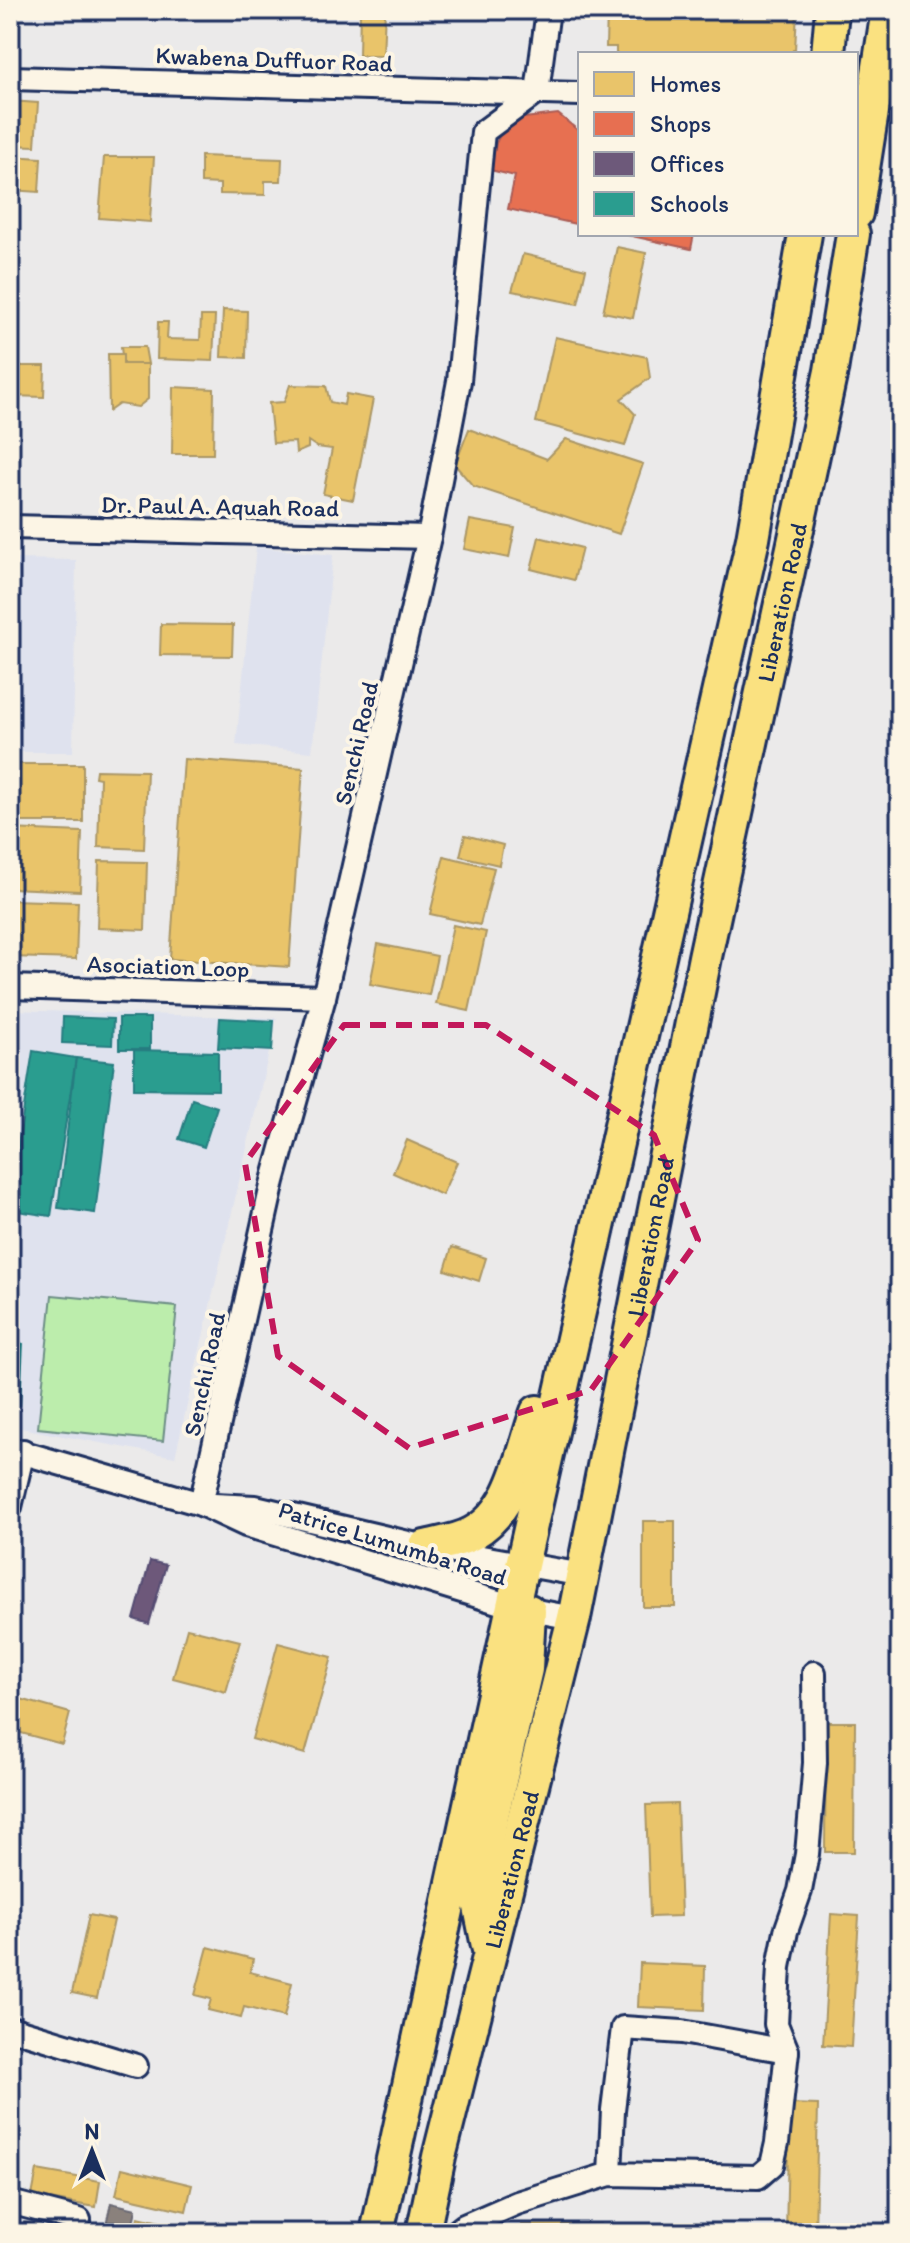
<svg xmlns="http://www.w3.org/2000/svg" width="910" height="2243" font-family="Itim,sans-serif">
<rect width="100%" height="100%" fill="#ebeaea"/>
<filter id="ink" filterUnits="userSpaceOnUse"><feTurbulence type="fractalNoise" baseFrequency=".0125" numOctaves="2"/><feDisplacementMap in="SourceGraphic" scale="16" xChannelSelector="R" yChannelSelector="G"/><feConvolveMatrix kernelMatrix="1 2 1 2 8 2 1 2 1" color-interpolation-filters="sRGB"/></filter>
<g filter="url(#ink)">
<g fill="#dfe2ee">
<path d="M256 547 333 555 312 752 236 745Z"/>
<path d="M10 559 76 560 73 752H10Z"/>
<path d="M10 1010 277 1018 175 1457 10 1426Z"/>
</g>
<path fill="#bcedac" stroke="#6c8e85" stroke-width="2" d="M52 1295 177 1307 163 1441 38 1428Z"/>
<g fill="#e9c46a" stroke="#ab9766" stroke-width="2">
<path d="M360 10H385L383 56 359 55Z"/>
<path d="M607 10 797 11 795 50H793L792 54H616V47H606Z"/>
<path d="M10 101 38 103 35 146 10 145Z"/>
<path d="M10 156 41 158 39 192 10 190Z"/>
<path d="M201 156 282 159 281 181H265V195L220 194V184L201 183Z"/>
<path d="M104 157H154L150 222 99 218Z"/>
<path d="M617 247 646 253 633 318 603 312Z"/>
<path d="M523 254 586 269 578 304 512 291Z"/>
<path d="M223 310 247 311 246 358 221 357Z"/>
<path d="M201 316H215L213 361 157 359 158 322H168L167 339 200 340Z"/>
<path d="M555 337 647 357 650 378 621 399 635 414 625 446 536 422Z"/>
<path d="M121 347H145L148 364H123Z"/>
<path d="M108 354H123V364H148V399L138 407 119 404 109 411Z"/>
<path d="M10 366H45L44 397 10 396Z"/>
<path d="M290 385 326 386 330 402 344 405 346 394 373 399 353 500 323 494 332 449 317 447 308 441V448L296 453 295 442 273 443 269 403 284 402Z"/>
<path d="M173 387 214 389 213 454H172Z"/>
<path d="M469 429 547 459 566 439 643 464 619 534 473 486 455 465Z"/>
<path d="M470 520 515 528 509 558 464 549Z"/>
<path d="M539 537 582 548 574 580 531 569Z"/>
<path d="M161 624 233 625 232 656 160 655Z"/>
<path d="M184 759 303 768 289 967 170 959Z"/>
<rect x="10" y="764" width="73" height="58"/>
<path d="M96 770 147 771 144 849 98 847 100 778 95 777Z"/>
<path d="M10 829 82 832 80 891 10 888Z"/>
<path d="M465 835 503 845 499 865 460 856Z"/>
<path d="M444 856 494 868 480 925 430 914Z"/>
<path d="M99 861 147 862 145 930 97 928Z"/>
<path d="M10 900 78 902 76 959 10 957Z"/>
<path d="M453 925 486 932 469 1011 436 1004Z"/>
<path d="M378 944 437 956 429 995 370 984Z"/>
<path d="M407 1140 457 1162 442 1195 393 1173Z"/>
<path d="M452 1247 486 1258 479 1281 445 1270Z"/>
<rect x="643" y="1521" width="32" height="86"/>
<path d="M187 1628 240 1641 226 1692 173 1678Z"/>
<path d="M278 1643 332 1657 305 1754 252 1739Z"/>
<path d="M10 1696 70 1713 62 1744 10 1730Z"/>
<path d="M826 1722H855L854 1852H825Z"/>
<path d="M677 1804 681 1916 650 1917 646 1805Z"/>
<path d="M831 1914 859 1916 851 2047 823 2045Z"/>
<path d="M89 1915 114 1920 97 1998 72 1993Z"/>
<path d="M208 1947 253 1959 250 1972 292 1983 284 2017 244 2007 241 2018 208 2010 211 1999 195 1995Z"/>
<path d="M640 1963 705 1966 704 2010 638 2007Z"/>
<path d="M789 2104 818 2105 815 2233H786Z"/>
<path d="M122 2168 192 2185 186 2211 116 2195Z"/>
<path d="M37 2170 100 2181 96 2207 32 2196Z"/>
<path d="M138 2217 209 2233H135Z"/>
<path d="M25 2223 67 2233H23Z"/>
<path d="M600 2224V2233H521V2225Z"/>
</g>
<g fill="#e76f51" stroke="#aa5c55" stroke-width="2">
<path d="M558 114 580 132V225L508 209 515 176 490 170 496 143 507 120Z"/>
<path d="M623 234H694L691 249Z"/>
</g>
<path fill="#6d597a" stroke="#544c72" stroke-width="2" d="M150 1561 166 1565 149 1624 134 1619Z"/>
<g fill="#2a9d8f" stroke="#267c80" stroke-width="2">
<path d="M63 1017 113 1019 112 1045 62 1043Z"/>
<rect x="119" y="1018" width="31" height="31"/>
<path d="M220 1018 274 1021 272 1051 218 1048Z"/>
<path d="M134 1050 218 1052V1090L134 1089Z"/>
<path d="M33 1051 76 1058 51 1216 10 1210V1196Z"/>
<path d="M76 1058 114 1062 95 1213 58 1208Z"/>
<path d="M192 1099 217 1107 204 1147 179 1139Z"/>
<path d="M10 1304H17L16 1338H10Z"/>
<path d="M10 1343 23 1344 20 1405H10Z"/>
</g>
<path fill="#8a817c" stroke="#696873" stroke-width="2" d="M111 2203 136 2209 131 2233H104Z"/>
<g fill="none" stroke-linecap="round" stroke-linejoin="round">
<g stroke="#1b2f5e" stroke-width="28">
<g id="minor">
<path d="M10 78 580 94"/>
<path d="M10 527 429 537"/>
<path d="M10 987 324 997"/>
<path d="M10 1449 201 1504 246 1525 514 1607 574 1618"/>
<path d="M201 1504 273 1181 324 997 429 537 459 381 483 132 537 92 548 10"/>
<path d="M214 1505 255 1507 425 1547 583 1575"/>
<path d="M10 1507 23 1451"/>
<path d="M10 2028 136 2066"/>
<path d="M787 2051 776 2024 779 1967 786 1931 800 1891 807 1854 815 1763 814 1673"/>
<path d="M10 2202 79 2220"/>
<path d="M455 2233 464 2226 517 2203 610 2174 758 2177 772 2165 777 2143 787 2051 682 2032 623 2028 613 2110 610 2174"/>
</g>
</g>
<g stroke="#1b2f5e" stroke-width="38">
<g id="highway">
<path d="M828 54 832 10"/>
<path d="M856 213 888 10"/>
<path d="M425 1547C441 1543 459 1541 473 1533 515 1510 522 1453 537 1412"/>
<path d="M488 1946 478 1897 479 1871 526 1669 529 1611"/>
<path d="M377 2233 522 1565 753 539 805 234"/>
<path id="s1" d="M423 2233 439 2157 574 1618 705 957 831 371 853 234"/>
</g>
</g>
<use href="#minor" stroke="#fcf5e5" stroke-width="22"/>
<use href="#highway" stroke="#fae180" stroke-width="32"/>
</g>
</g>
<path fill="none" stroke="#c2185b" stroke-width="6" stroke-dasharray="16 10" stroke-linejoin="round" d="M344 1025H486L654 1135 698 1240 591 1390 409 1448 278 1356 245 1163Z"/>
<g text-anchor="middle" dominant-baseline="central" stroke-width="8" stroke-linejoin="round" paint-order="stroke">
<g font-size="24" fill="#1b2f5e" stroke="#fcf5e5">
<text transform="translate(274 59) rotate(2)">Kwabena Duffuor Road</text>
<text transform="translate(220 506) rotate(1)">Dr. Paul A. Aquah Road</text>
<text stroke="none"><textPath href="#s1" startOffset="1670">Liberation Road</textPath></text>
<text transform="translate(356 743) rotate(-77)">Senchi Road</text>
<text transform="translate(168 966) rotate(2)">Asociation Loop</text>
<text stroke="none"><textPath href="#s1" startOffset="1022">Liberation Road</textPath></text>
<text transform="translate(204 1374) rotate(-78)">Senchi Road</text>
<text transform="translate(393 1543) rotate(17)">Patrice Lumumba Road</text>
<text stroke="none"><textPath href="#s1" startOffset="374">Liberation Road</textPath></text>
</g>
</g>
<rect width="910" height="2243" fill="none" stroke="#fcf5e5" stroke-width="40"/>
<rect x="20" y="20" width="870" height="2203" fill="none" stroke="#1b2f5e" stroke-width="3" filter="url(#ink)"/>
<rect x="578" y="52" width="280" height="184" fill="#fcf5e5" stroke="#a2a6af" stroke-width="2"/>
<rect x="594" y="72" width="40" height="24" fill="#e9c46a" stroke="#a2a6af" stroke-width="2"/>
<text x="650" y="92" font-size="24" fill="#1b2f5e">Homes</text>
<rect x="594" y="112" width="40" height="24" fill="#e76f51" stroke="#a2a6af" stroke-width="2"/>
<text x="650" y="132" font-size="24" fill="#1b2f5e">Shops</text>
<rect x="594" y="152" width="40" height="24" fill="#6d597a" stroke="#a2a6af" stroke-width="2"/>
<text x="650" y="172" font-size="24" fill="#1b2f5e">Offices</text>
<rect x="594" y="192" width="40" height="24" fill="#2a9d8f" stroke="#a2a6af" stroke-width="2"/>
<text x="650" y="212" font-size="24" fill="#1b2f5e">Schools</text>
<g transform="translate(92 2151)" stroke="#fcf5e5" stroke-width="6" paint-order="stroke">
<path d="M0-6L14 30L0 20L-14 30Z" fill="#1b2f5e"/>
<text y="-12" font-size="22" font-weight="bold" text-anchor="middle" fill="#1b2f5e">N</text>
</g>
</svg>
